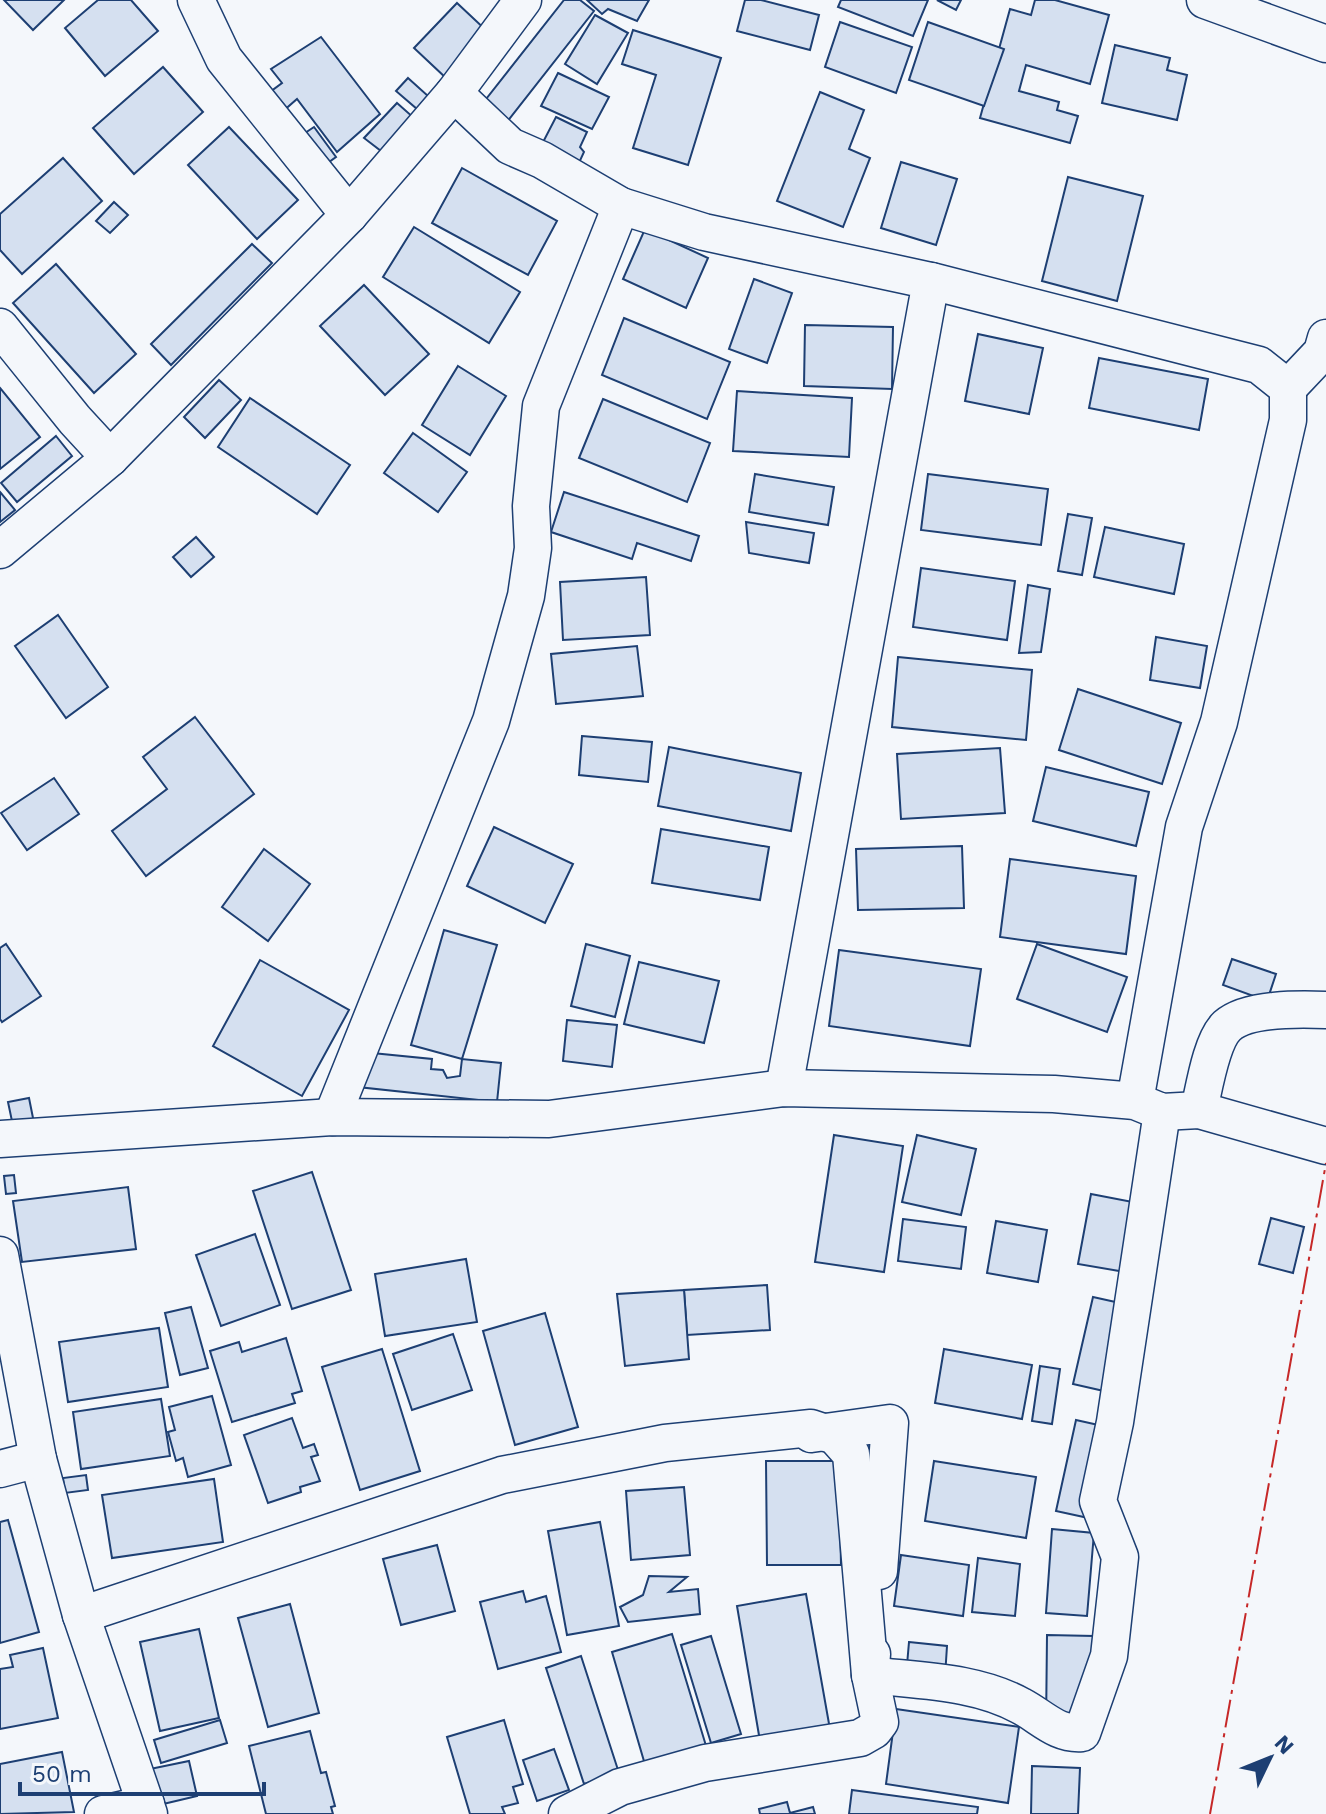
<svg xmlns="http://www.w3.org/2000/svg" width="1326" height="1814" font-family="'Work Sans',sans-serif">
<rect width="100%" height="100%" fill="#f4f7fb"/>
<g fill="#d5e0f0" stroke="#1d3f73" stroke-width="2">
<path d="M4 0H64L33 30Z"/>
<path d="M98 0H131L158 31 105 76 65 28Z"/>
<path d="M564 0H580L594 11 503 127 479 108Z"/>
<path d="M587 0H649L637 21 608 9 602 14Z"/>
<path d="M745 0H761L819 15 810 50 737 31Z"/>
<path d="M841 0H928L913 36 838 7Z"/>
<path d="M937 0H961L956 10Z"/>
<path d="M1035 0H1055L1109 15 1090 84 1026 65 1019 91 1059 102 1057 110 1078 116 1070 143 980 118 1010 9 1031 15Z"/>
<path d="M457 3 489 33 446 78 414 48Z"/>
<path d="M595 15 628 33 597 84 565 64Z"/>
<path d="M840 22 912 47 896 93 825 67Z"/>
<path d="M928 22 1004 49 984 106 909 80Z"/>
<path d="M633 30 721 58 688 165 633 148 656 75 622 64Z"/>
<path d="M321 37 380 114 337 152 297 99 282 112 266 95 282 83 271 69Z"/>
<path d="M1115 45 1170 58 1167 70 1187 75 1177 120 1102 103Z"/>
<path d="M163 67 203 112 134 174 93 128Z"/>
<path d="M558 73 609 97 592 129 541 106Z"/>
<path d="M408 78 428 96 417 109 396 91Z"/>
<path d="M820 92 864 110 849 149 870 158 843 227 777 201Z"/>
<path d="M397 103 414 118 385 154 364 138Z"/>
<path d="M556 117 587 132 580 147 584 152 578 165 541 146Z"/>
<path d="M229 127 298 200 257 239 188 165Z"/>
<path d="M314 127 336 157 322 167 299 137Z"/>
<path d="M63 158 102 201 22 274 0 250V214Z"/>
<path d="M901 162 957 179 936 245 881 228Z"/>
<path d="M462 168 557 221 528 275 432 223Z"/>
<path d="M1068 177 1143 196 1117 301 1042 281Z"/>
<path d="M114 202 128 215 110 233 96 221Z"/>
<path d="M414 227 520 292 489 343 383 277Z"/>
<path d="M645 229 708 258 686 308 623 279Z"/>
<path d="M252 244 272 263 171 365 151 344Z"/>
<path d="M56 264 136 354 94 393 13 303Z"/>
<path d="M754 279 792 293 767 363 729 349Z"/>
<path d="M364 285 429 354 385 395 320 326Z"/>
<path d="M624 318 730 362 707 419 602 375Z"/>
<path d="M805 325 893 327 892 389 804 386Z"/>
<path d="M978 334 1043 348 1029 414 965 401Z"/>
<path d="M1099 358 1208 379 1199 430 1089 408Z"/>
<path d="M458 366 506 396 470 455 422 425Z"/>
<path d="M219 380 241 400 205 438 184 417Z"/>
<path d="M0 388 40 437 0 469Z"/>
<path d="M737 391 852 398 849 457 733 451Z"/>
<path d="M250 398 350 465 317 514 218 447Z"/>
<path d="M603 399 710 443 687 502 579 458Z"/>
<path d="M413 433 467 472 438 512 384 473Z"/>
<path d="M56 436 72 456 17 502 1 483Z"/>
<path d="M755 474 834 487 828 525 749 512Z"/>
<path d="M928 474 1048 489 1041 545 921 530Z"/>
<path d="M0 492 15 510 0 522Z"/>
<path d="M564 492 699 536 691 561 637 543 632 559 551 532Z"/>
<path d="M1068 514 1092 518 1082 575 1058 571Z"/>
<path d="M746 522 814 533 809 563 749 553Z"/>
<path d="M1105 527 1184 544 1174 594 1094 577Z"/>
<path d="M196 537 214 557 191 577 173 557Z"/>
<path d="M921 568 1015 581 1007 640 913 627Z"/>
<path d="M646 577 650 635 563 640 560 582Z"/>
<path d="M1028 585 1050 589 1041 652 1019 653Z"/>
<path d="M58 615 108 687 66 718 15 646Z"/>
<path d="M1156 637 1207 646 1200 688 1150 680Z"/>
<path d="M637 646 643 696 556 704 551 654Z"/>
<path d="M898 657 1032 670 1026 740 892 727Z"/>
<path d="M1078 689 1181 723 1162 784 1059 750Z"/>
<path d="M195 717 254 794 146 876 112 831 167 789 143 757Z"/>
<path d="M582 736 652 742 648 782 579 775Z"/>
<path d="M669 747 801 773 791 831 658 806Z"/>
<path d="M1000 748 1005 813 901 819 897 754Z"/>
<path d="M1046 767 1149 792 1136 846 1033 821Z"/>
<path d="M54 778 79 814 27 850 1 813Z"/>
<path d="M494 827 573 864 545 923 467 886Z"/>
<path d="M661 829 769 847 760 900 652 883Z"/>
<path d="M962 846 964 908 858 910 856 849Z"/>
<path d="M264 849 310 884 268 941 222 907Z"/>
<path d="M1010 859 1136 876 1126 954 1000 937Z"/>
<path d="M444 930 497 945 462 1059 411 1045Z"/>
<path d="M6 944 41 996 2 1022 0 1019V948Z"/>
<path d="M586 944 630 956 615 1017 571 1006Z"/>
<path d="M1037 944 1127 977 1107 1032 1017 999Z"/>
<path d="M839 950 981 969 970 1046 829 1026Z"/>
<path d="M1232 959 1276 974 1267 1001 1223 985Z"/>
<path d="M260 960 349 1010 302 1096 213 1046Z"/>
<path d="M639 962 719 981 704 1043 624 1024Z"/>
<path d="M567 1020 617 1025 612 1067 563 1061Z"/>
<path d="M362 1052 432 1059 431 1069 443 1070 447 1078 460 1076 462 1059 501 1063 497 1102 358 1087Z"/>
<path d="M29 1098 34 1123 13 1126 8 1102Z"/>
<path d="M834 1135 903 1146 884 1272 815 1262Z"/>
<path d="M917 1135 976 1149 961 1215 902 1202Z"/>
<path d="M312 1172 351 1290 292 1309 253 1191Z"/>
<path d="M14 1175 16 1193 6 1194 4 1176Z"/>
<path d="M128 1187 136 1249 22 1262 13 1201Z"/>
<path d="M1091 1194 1143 1204 1131 1273 1078 1264Z"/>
<path d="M1271 1218 1304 1227 1293 1273 1259 1264Z"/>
<path d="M903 1219 966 1227 961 1269 898 1261Z"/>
<path d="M996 1221 1047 1230 1038 1282 987 1273Z"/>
<path d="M255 1234 280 1305 221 1326 196 1255Z"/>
<path d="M466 1259 477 1322 385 1336 375 1274Z"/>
<path d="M767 1285 770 1330 687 1335 684 1290Z"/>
<path d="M684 1290 689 1359 625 1366 617 1294Z"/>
<path d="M1093 1297 1138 1307 1117 1394 1073 1384Z"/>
<path d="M191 1307 208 1368 180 1375 165 1313Z"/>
<path d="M545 1313 578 1427 515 1445 483 1331Z"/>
<path d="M159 1328 168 1387 68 1402 59 1342Z"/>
<path d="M453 1334 472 1390 412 1410 393 1354Z"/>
<path d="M286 1338 302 1391 292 1394 295 1403 232 1422 210 1351 239 1342 242 1352Z"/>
<path d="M382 1349 420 1471 360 1490 322 1367Z"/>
<path d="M944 1349 1032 1365 1022 1419 935 1403Z"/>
<path d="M1040 1366 1060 1369 1052 1424 1032 1421Z"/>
<path d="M212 1396 231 1465 188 1477 183 1458 176 1461 168 1432 175 1430 169 1407Z"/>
<path d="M161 1399 170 1456 81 1469 73 1412Z"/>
<path d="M292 1418 303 1448 314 1444 318 1455 311 1457 320 1481 300 1487 301 1492 268 1503 244 1435Z"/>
<path d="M1076 1420 1112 1428 1093 1519 1056 1511Z"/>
<path d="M766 1461H839L841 1565H767Z"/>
<path d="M934 1461 1036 1477 1026 1538 925 1521Z"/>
<path d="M86 1475 88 1490 65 1493 63 1478Z"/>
<path d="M214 1479 223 1542 112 1558 102 1495Z"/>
<path d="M684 1487 690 1555 631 1560 626 1491Z"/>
<path d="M8 1520 39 1632 0 1643V1522Z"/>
<path d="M600 1522 619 1626 567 1635 548 1531Z"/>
<path d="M1052 1529 1094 1533 1087 1616 1046 1613Z"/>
<path d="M437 1545 455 1611 401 1625 383 1559Z"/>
<path d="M901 1555 969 1565 963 1616 894 1606Z"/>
<path d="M978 1558 1020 1564 1015 1616 972 1612Z"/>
<path d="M649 1576 687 1577 669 1592 698 1589 700 1614 628 1622 620 1607 643 1595Z"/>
<path d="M523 1591 526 1602 546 1596 561 1652 498 1669 480 1602Z"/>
<path d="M806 1594 831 1735 761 1747 737 1606Z"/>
<path d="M290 1604 319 1713 268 1727 238 1618Z"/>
<path d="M199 1629 219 1718 160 1731 140 1642Z"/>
<path d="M672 1634 707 1749 646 1768 612 1652Z"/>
<path d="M1047 1635 1094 1636 1092 1713 1046 1728Z"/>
<path d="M711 1636 741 1734 711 1743 681 1645Z"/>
<path d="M909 1642 947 1646 944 1692 905 1688Z"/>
<path d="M43 1648 58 1718 0 1729V1669L13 1667 10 1655Z"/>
<path d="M581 1656 619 1773 584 1784 546 1668Z"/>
<path d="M896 1709 1019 1727 1008 1803 886 1784Z"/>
<path d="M220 1720 227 1743 161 1763 154 1740Z"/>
<path d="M504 1720 523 1784 513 1787 518 1803 502 1807 505 1814H470L447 1737Z"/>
<path d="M310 1731 321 1773 326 1772 335 1806 331 1807 333 1814H266L249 1746Z"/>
<path d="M554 1749 569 1790 537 1801 523 1760Z"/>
<path d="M62 1752 74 1812 0 1814V1764Z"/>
<path d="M189 1761 197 1796 159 1805 150 1769Z"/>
<path d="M1032 1766 1080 1768 1078 1814H1031Z"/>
<path d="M852 1790 978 1807 977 1814H849Z"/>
<path d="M787 1802 790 1813 813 1807 815 1814H760L759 1809Z"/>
</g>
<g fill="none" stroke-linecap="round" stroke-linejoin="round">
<g stroke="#1d3f73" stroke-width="39">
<g id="minor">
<path d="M196 0 224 59 349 215"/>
<path d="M1205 0 1326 44"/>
<path d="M454 93 510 146 542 160 621 206 704 232 931 281 784 1088"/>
<path d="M931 281 1259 365 1288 388V420L1219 722 1184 827 1135 1101"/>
<path d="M0 327 75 420 110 458"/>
<path d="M1288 388 1322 352 1326 338"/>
<path d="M0 550 110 458 349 215 454 93 523 0"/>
<path d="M1199 1110C1204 1089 1211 1041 1227 1026 1247 1008 1300 1009 1326 1010"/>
<path d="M332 1117 491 721 526 596 533 548 531 506 541 406 621 206"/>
<path d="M0 1139 332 1117 549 1119 784 1088 1054 1094 1135 1101 1162 1112 1199 1110 1326 1146"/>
<path d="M0 1255 38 1459 81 1615 149 1814"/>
<path d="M811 1434 890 1423 879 1571"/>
<path d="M0 1469 38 1459"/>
<path d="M81 1615 502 1475 665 1443 811 1428 835 1436 851 1454 870 1675C920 1681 976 1681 1021 1706 1042 1717 1057 1735 1082 1733L1109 1656 1120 1557 1098 1501 1115 1422 1162 1112"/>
<path d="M103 1814 146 1804"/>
<path d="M567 1814 620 1787 705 1763 860 1738 874 1730 880 1722 870 1675 872 1654"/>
</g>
</g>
<use href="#minor" stroke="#f4f7fb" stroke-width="36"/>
<path stroke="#c62828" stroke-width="2" stroke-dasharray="28 6 4 6" stroke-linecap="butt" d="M1210 1814 1326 1163"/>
</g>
<g transform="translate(1270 1758) rotate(47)" stroke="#f4f7fb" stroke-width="6" paint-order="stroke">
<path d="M0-6L14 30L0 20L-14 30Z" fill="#1d3f73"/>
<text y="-12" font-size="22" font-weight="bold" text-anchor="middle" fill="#1d3f73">N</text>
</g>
<path d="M20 1782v12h244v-12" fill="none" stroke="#1d3f73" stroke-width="4"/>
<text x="32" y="1782" font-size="24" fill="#1d3f73" stroke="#f4f7fb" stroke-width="6" paint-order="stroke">50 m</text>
</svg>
